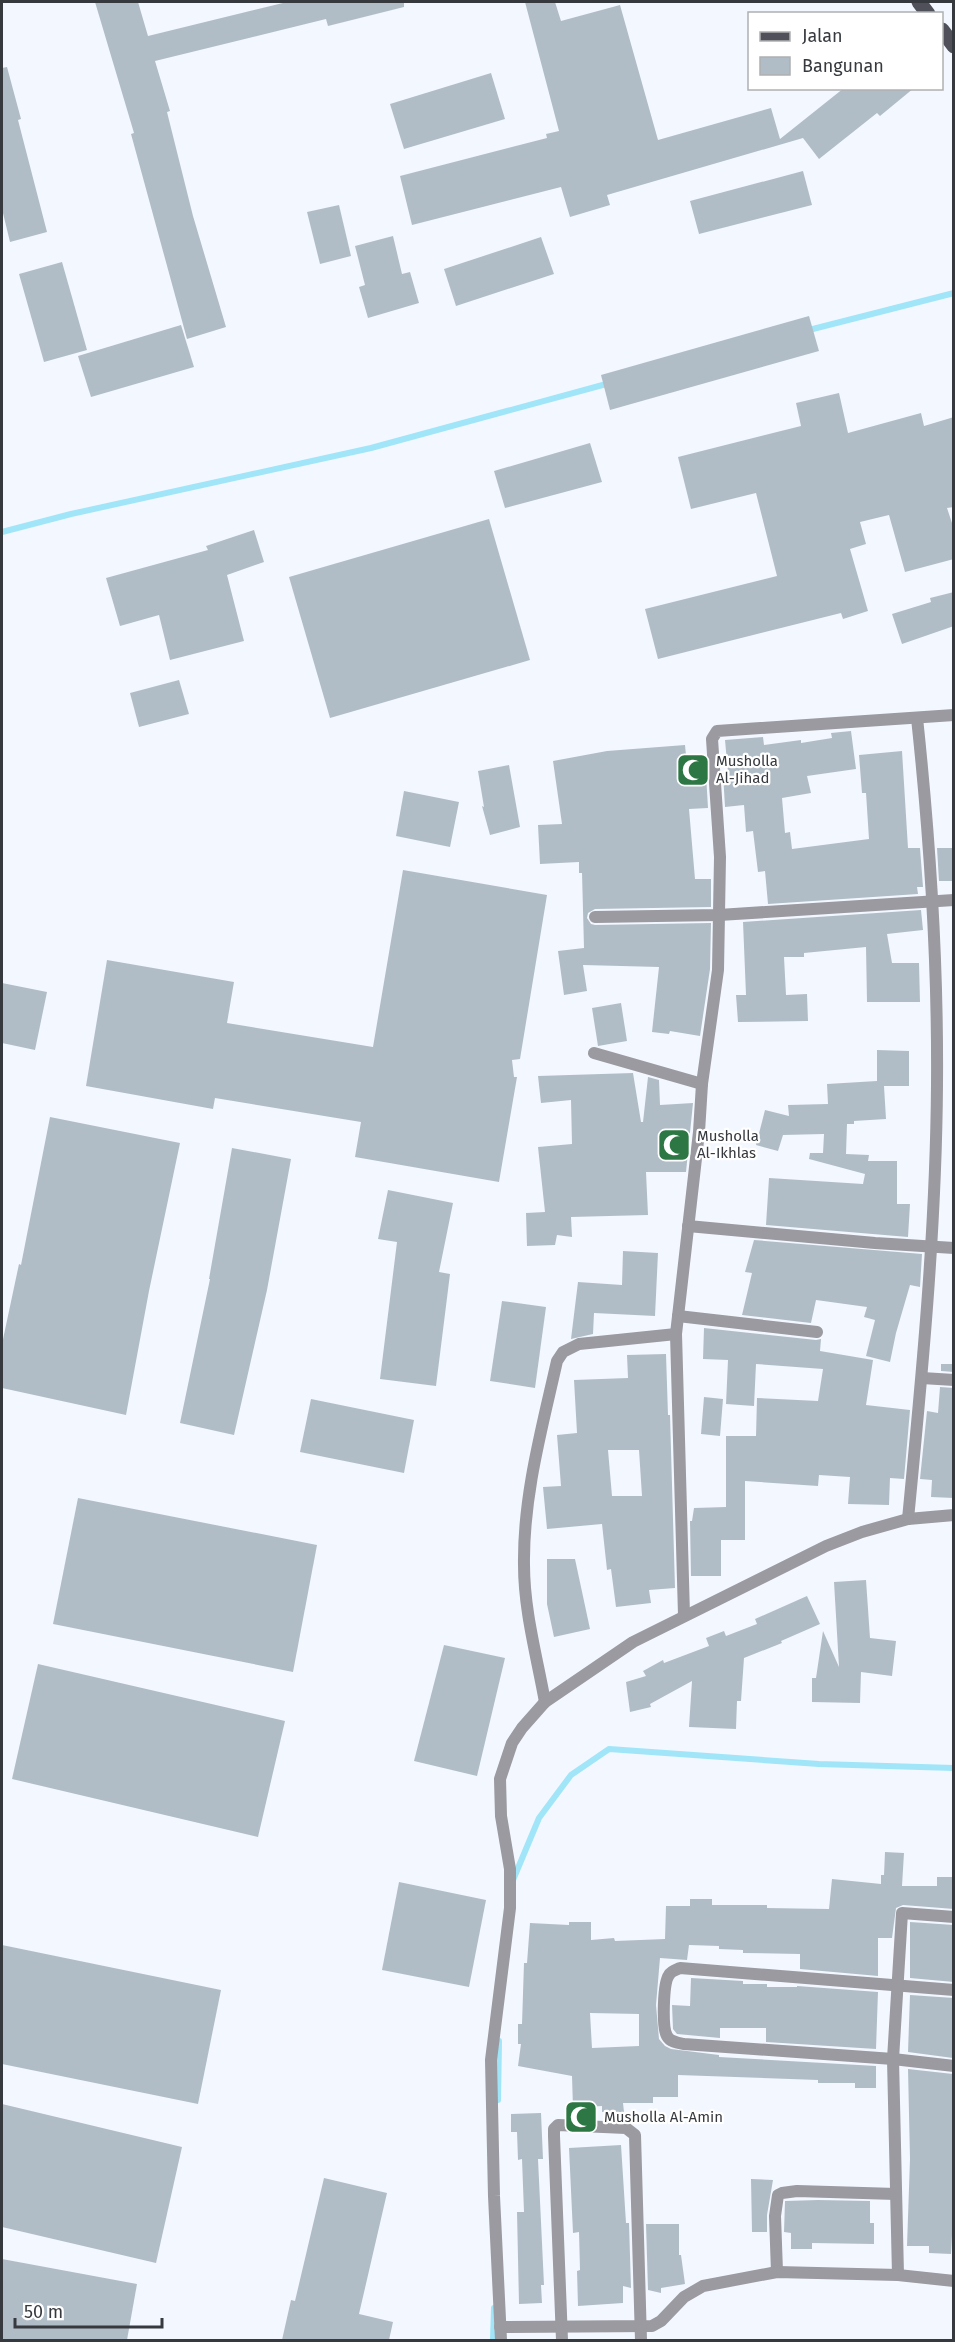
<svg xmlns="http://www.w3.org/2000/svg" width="955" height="2342" font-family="'Fira Sans',sans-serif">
<rect width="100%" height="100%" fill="#f3f7ff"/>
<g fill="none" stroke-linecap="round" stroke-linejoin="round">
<g stroke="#a0e5f8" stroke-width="6">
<path d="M805 331 954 293"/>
<path d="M2 532 71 514 371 448 610 383"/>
<path d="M513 1880 539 1818 571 1775 609 1749 819 1764 954 1768"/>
<path d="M498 2100 499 2041"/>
<path d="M493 2340 494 2308"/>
</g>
</g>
<g fill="#b1bdc6" fill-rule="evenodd">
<path d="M95 2H138L148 36 287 2H404V7L328 26 326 19 155 61 170 111 167 112 193 216 226 327 187 339 131 134 134 133Z"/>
<path d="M525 2H555L561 21 620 5 658 140 771 108 780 139 844 88H914L880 116 877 113 819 159 803 138 607 195 610 205 570 217 561 187 412 225 400 176 547 138 546 134 559 131Z"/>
<path d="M7 67 21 119 18 120 47 232 10 242 2 209V68Z"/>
<path d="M491 73 505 119 404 149 390 104Z"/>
<path d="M803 171 812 205 699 234 690 201Z"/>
<path d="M339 205 351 256 320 264 307 212Z"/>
<path d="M393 236 402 274 410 272 419 303 368 318 359 287 365 285 355 246Z"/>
<path d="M541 237 554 274 456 306 444 269Z"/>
<path d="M62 262 87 350 44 362 19 274Z"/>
<path d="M809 316 819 351 610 410 601 375Z"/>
<path d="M181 325 194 367 91 397 78 356Z"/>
<path d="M839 393 848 433 921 413 924 426 954 417V507L947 508 954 529V559L905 572 889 515 860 522 866 544 850 549 868 611 843 619 841 613 658 659 645 609 777 576 756 493 691 509 678 457 801 426 796 403Z"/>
<path d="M590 443 602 482 505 508 494 471Z"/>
<path d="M489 519 530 660 330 718 289 577Z"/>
<path d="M254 530 264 562 227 575 244 641 170 660 159 615 120 626 106 578 208 550 206 546Z"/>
<path d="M954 592V626L902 644 892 614 931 602 930 598Z"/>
<path d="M179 680 189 714 139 727 130 693Z"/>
<path d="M851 731 856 769 807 776 811 793 782 798 785 833 790 832 792 849 869 839 866 793H862L859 755 902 751 908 848H920L923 887H917L918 894 768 904 765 871 758 872 753 831 746 832 744 805 725 807 723 773H728L725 740 763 737 764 745 801 740V743L832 738 831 733Z"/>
<path d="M685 745 688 776 706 774 708 808 689 809 695 879H711V907L595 909 588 913 587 918 591 924 595 925 711 923 710 969 700 1036 670 1031 669 1034 652 1032 659 967 583 965 587 991 564 995 558 951 584 948 582 873H579V862L540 864 538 825 562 824 553 761 607 751Z"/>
<path d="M509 765 520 827 490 835 482 806 484 807 478 771Z"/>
<path d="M404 791 459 802 450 847 396 836Z"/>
<path d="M937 848H954V881H939Z"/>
<path d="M403 870 547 895 520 1059 512 1060 514 1077H517L499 1182 355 1157 361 1122 215 1098 213 1109 86 1086 107 960 234 982 227 1023 373 1047Z"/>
<path d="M921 910 923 930 887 934 892 963H919L920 1002H867L866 947 804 953V957H784L786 995 807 994 808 1021 738 1022 736 995H746L743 922Z"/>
<path d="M2 983 47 992 35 1050 2 1043Z"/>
<path d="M621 1003 627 1041 598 1046 592 1008Z"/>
<path d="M877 1050 909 1051V1086H884L886 1119 854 1121V1124H847L846 1154 869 1155 868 1161H897V1204H910L908 1237 766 1225 769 1178 863 1184 865 1174 809 1159 810 1153H823L824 1134 783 1135 778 1151 756 1145 765 1110 789 1116 788 1105 828 1104 827 1084 877 1081Z"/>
<path d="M633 1073 641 1122H643L648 1077 659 1080 660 1105 693 1103 686 1172H646L648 1215 571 1217 572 1237 557 1235 555 1245 527 1246 526 1213 545 1212 538 1147 572 1144 571 1100 541 1103 538 1076Z"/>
<path d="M50 1117 180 1143 149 1291 126 1415 2 1388V1344L19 1264 21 1265Z"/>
<path d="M232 1148 291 1159 267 1290 234 1435 180 1423 210 1279H209Z"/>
<path d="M388 1190 453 1203 439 1272 450 1274 436 1386 380 1379 397 1242 378 1239Z"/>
<path d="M754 1240 922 1254 920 1287 910 1285 896 1333 890 1362 866 1356 875 1320 864 1317 867 1307 816 1300 811 1323 742 1315 752 1273 745 1272Z"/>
<path d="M623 1251 658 1253 655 1316 594 1313 593 1334 571 1339 578 1282 622 1285Z"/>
<path d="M502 1301 546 1307 535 1388 490 1381Z"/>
<path d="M704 1328 816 1340 821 1339 820 1351 873 1360 866 1405 910 1410 904 1479 890 1478 889 1505 848 1504 850 1477 819 1475 818 1486 745 1481V1540H721V1576H691L690 1521H692L694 1508 726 1507V1436H756L757 1398 818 1401 823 1369 756 1364 754 1406 726 1404 728 1360 703 1359Z"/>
<path d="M666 1354 668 1415H670L675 1588 649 1590 651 1603 616 1607 611 1569 607 1570 602 1524 547 1529 543 1487 561 1486 557 1435 577 1433 574 1380 628 1378 627 1355ZM608 1450H639L642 1496H612Z"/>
<path d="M941 1364H954V1372L941 1371Z"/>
<path d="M940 1387 954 1388V1498L931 1497 932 1480 920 1479 927 1411 938 1413Z"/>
<path d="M704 1397 723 1399 720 1436 701 1434Z"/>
<path d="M311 1399 414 1420 404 1473 300 1452Z"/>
<path d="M78 1498 317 1545 293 1672 53 1624Z"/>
<path d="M547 1559H575L590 1629 554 1637 547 1604Z"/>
<path d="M866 1580 870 1638 896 1641 892 1676 861 1672 860 1703 812 1702V1678H816L823 1631 839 1667 834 1582Z"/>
<path d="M807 1596 820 1624 781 1641 782 1643 744 1658 741 1701H737L736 1729 689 1727 692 1681 650 1704 651 1707 630 1712 626 1682 646 1676 643 1671 663 1660 664 1663 709 1646 706 1638 724 1631 726 1636 757 1624 755 1619Z"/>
<path d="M444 1645 505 1658 477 1776 414 1761Z"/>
<path d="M38 1664 285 1721 258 1837 12 1779Z"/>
<path d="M885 1852 904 1853 902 1886H937V1877H954V1909L903 1905 896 1908 892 1938H878V1976L800 1969V1954L743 1953V1950L719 1949V1946L689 1945 687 1960 660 1958 656 2005 659 2039 665 2046 671 2049 719 2055V2057L876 2066V2088H855V2083H818V2080L678 2075V2097H653V2103H623L624 2112H602V2106L573 2108 572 2076 518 2066 521 2044H518V2024H522L524 1963H527L530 1923 569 1925V1922H591V1940L614 1938 615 1941 665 1939 666 1906H690V1899H712V1905H767V1908L829 1909 832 1879 881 1884V1875H884ZM590 2013 639 2014V2046L592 2048Z"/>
<path d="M399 1882 486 1900 469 1987 382 1970Z"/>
<path d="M910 1922 954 1925V1982L910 1978Z"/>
<path d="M2 1945 221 1990 198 2104 2 2064Z"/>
<path d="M691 1978 743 1981V1984H767V1987H797V1986L878 1992 876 2049 766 2042V2028H720V2038L677 2034 673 2029 672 2005 690 2006Z"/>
<path d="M910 1995 954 1998 953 2058 908 2052Z"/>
<path d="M908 2069 953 2074 954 2198 951 2254 929 2253V2246H907L910 2159Z"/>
<path d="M2 2104 182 2147 156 2263 2 2227Z"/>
<path d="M541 2113 543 2159H538L544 2285H541L542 2303 519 2304 517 2212H524L522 2159 518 2160 517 2132H511V2114Z"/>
<path d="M621 2145 626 2223H629L631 2288 623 2286V2303L578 2306 577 2271 580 2270 579 2232 573 2233 569 2148Z"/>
<path d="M324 2178 387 2193 359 2314 393 2322 389 2340H282L291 2300 295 2301Z"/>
<path d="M751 2179 773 2180 767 2215V2232H752Z"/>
<path d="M818 2200 870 2201V2223H874V2244L812 2243V2249H791V2233L784 2232 785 2201Z"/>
<path d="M646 2224H679V2255H681L685 2284 661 2288V2293L648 2290Z"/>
<path d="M2 2259 137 2284 127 2340H2Z"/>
</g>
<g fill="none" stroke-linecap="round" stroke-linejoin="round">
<g stroke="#9a9aa0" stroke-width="12">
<path d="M595 917 719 915 954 900"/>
<path d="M594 1053 702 1084"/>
<path d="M688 1226 875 1243 954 1248"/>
<path d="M678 1316 817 1332"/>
<path d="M922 1378 954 1380"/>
<path d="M908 1519C922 1375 936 1229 937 1085 938 962 930 840 917 718"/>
<path d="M684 1615 676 1334 699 1132 702 1084 718 970 720 857 712 739 717 731 954 715"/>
<path d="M545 1702C537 1657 524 1611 524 1565 523 1496 542 1428 557 1361L563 1352 579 1344 676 1334"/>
<path d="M954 1990 680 1968C675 1970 671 1971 669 1975 663 1983 662 2028 667 2036 670 2042 678 2043 684 2044L893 2059 954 2066"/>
<path d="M777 2272 775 2216 778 2195 782 2193 797 2191 896 2194"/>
<path d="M898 2275 893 2059 902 1913 954 1917"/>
<path d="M500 2327 652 2326 661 2321 684 2297 703 2286 777 2272 898 2275 954 2281"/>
<path d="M501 2340 494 2196 491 2060 510 1908V1869L501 1816 500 1779 512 1743 522 1728 545 1702 633 1642 826 1546 862 1532 908 1519 954 1515"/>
<path d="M562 2340 554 2136V2129L558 2125 626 2128 635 2135 641 2340"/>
</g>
<g stroke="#4f505a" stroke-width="15">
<path d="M919 2 928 14"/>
<path d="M942 30 954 46"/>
</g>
</g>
<defs>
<g id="mosque-square" transform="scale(1.725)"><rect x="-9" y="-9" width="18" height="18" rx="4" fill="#2d7744" stroke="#fff"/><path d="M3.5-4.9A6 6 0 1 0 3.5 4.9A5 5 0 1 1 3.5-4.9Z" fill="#fff"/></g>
</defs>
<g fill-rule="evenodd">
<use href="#mosque-square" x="693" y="770"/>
<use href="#mosque-square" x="674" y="1145"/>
<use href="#mosque-square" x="581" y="2117"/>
</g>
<g text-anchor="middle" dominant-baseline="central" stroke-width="4.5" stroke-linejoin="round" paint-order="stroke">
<g font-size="15" fill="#36393d" stroke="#fff" text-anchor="start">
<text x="716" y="761">Musholla<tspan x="716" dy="17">Al-Jihad</tspan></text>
<text x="697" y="1136">Musholla<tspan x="697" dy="17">Al-Ikhlas</tspan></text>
<text x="604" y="2117">Musholla Al-Amin</text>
</g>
</g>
<rect width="955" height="2342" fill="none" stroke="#36393d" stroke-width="6"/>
<rect x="748" y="12" width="195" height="78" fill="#ffffff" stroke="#afb0b1" stroke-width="1.5"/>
<rect x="760" y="32" width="30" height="9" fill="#4f505a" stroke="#afb0b1" stroke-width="1.5"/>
<text x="802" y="42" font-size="18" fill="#36393d">Jalan</text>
<rect x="760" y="57" width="30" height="18" fill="#b1bdc6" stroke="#afb0b1" stroke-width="1.5"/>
<text x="802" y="72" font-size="18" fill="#36393d">Bangunan</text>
<path d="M15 2318v9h147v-9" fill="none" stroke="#36393d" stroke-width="3"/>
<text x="24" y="2318" font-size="18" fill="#36393d" stroke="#ffffff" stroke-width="4.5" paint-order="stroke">50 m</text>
</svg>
